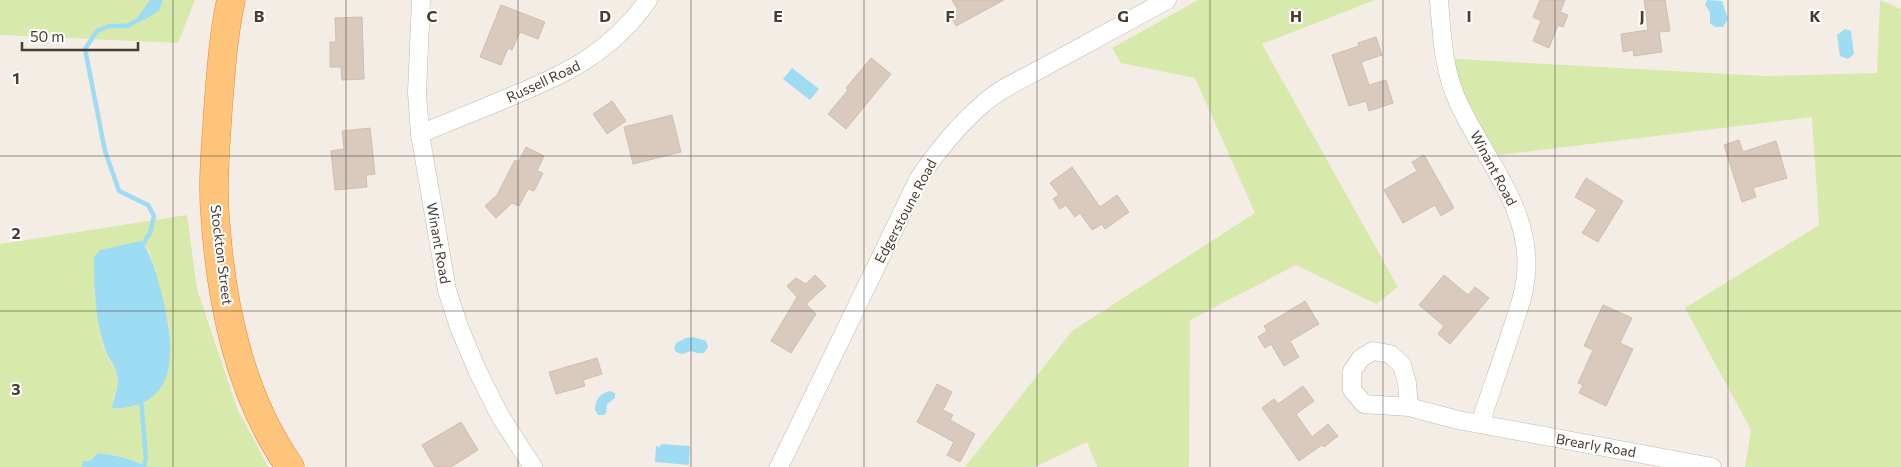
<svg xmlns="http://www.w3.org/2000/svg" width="1901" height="467" font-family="Commissioner,sans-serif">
<rect width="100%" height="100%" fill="#f4ede5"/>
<g fill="#d7eaac" fill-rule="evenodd">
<path d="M0 0H195L178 43 0 35Z"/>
<path d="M1198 0H1375L1262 44 1398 287 1376 304 1296 265 1190 320 1189 467H1097L1087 442 1035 467H965L1072 331 1255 213 1195 78 1121 63 1112 48Z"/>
<path d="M1880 0 1901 9V467H1745L1751 430 1685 308 1819 225 1812 117 1483 157 1440 58 1764 76 1877 73Z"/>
<path d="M187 215 197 289 237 408 268 467H146C131 458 115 455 98 453L90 461H83L82 467H0V244ZM141 241 149 251 153 263 169 326 145 402 117 409 113 400 118 386 117 372 109 360 103 346 94 288Z"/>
</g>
<g fill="#9edcf3">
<path d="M150 0H163L159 11 144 20 138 17Z"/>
<path d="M1707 0 1722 1 1728 19 1723 27H1715L1710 23V12L1705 5Z"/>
<path d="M1845 29 1851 31 1854 54 1848 59 1840 56 1837 35Z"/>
<path d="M792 68 819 89 810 100 783 79Z"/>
<path d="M141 241C152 255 155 271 160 287 169 322 185 388 139 404 130 407 121 409 112 408 114 396 120 386 117 374 116 367 106 356 104 346 95 318 94 286 94 257L100 250Z"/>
<path d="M693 337 706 341 708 347 704 353H697L691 351 682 354 676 352 674 349 676 343 686 338Z"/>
<path d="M610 391 615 393V398L607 404 606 413 604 415H598L595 410C595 400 600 393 610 391Z"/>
<path d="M661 444 690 446 689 465 655 462 656 446 660 447Z"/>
<path d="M98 453C115 455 131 458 146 467H82L83 461H90Z"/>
</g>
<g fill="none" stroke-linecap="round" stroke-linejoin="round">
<g stroke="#9edcf3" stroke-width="4.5">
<path d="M141 247 150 233 154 216 148 205 119 191 105 151 85 49 97 31 109 26H127L145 16"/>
<path d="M141 399 146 458 144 467"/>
</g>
</g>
<g fill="#d9cabd" stroke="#d1bead">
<path d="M952 0H1004L956 26 950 14 958 10Z"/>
<path d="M1540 0H1565L1560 12 1568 15 1563 27 1558 25 1549 48 1533 41 1541 21 1533 17Z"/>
<path d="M1644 0H1665L1670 31 1659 32 1662 52 1634 56 1633 50 1623 52 1621 34 1648 30Z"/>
<path d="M501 5 545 22 538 39 520 32 512 50 508 48 501 65 480 57Z"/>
<path d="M362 17 364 79 342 80 341 67H330V42H336L335 18Z"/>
<path d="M1376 37 1382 55 1361 62 1369 85 1386 80 1393 103 1369 111 1366 101 1349 106 1332 55 1359 46 1358 43Z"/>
<path d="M871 58 891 74 846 129 828 114 848 90 846 88Z"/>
<path d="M612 101 626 121 607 134 593 114Z"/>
<path d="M672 115 681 152 633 164 624 127Z"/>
<path d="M370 128 375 174 366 175 367 187 335 190 331 151 344 149 342 131Z"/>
<path d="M1739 140 1743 152 1776 141 1787 178 1753 188 1756 197 1742 202 1724 145Z"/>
<path d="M526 147 544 156 537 171 543 173 534 191 528 189 519 206 512 203 496 218 485 206 497 195 515 160 518 162Z"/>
<path d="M1424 155 1454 208 1441 216 1435 205 1403 223 1384 190 1417 171 1412 162Z"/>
<path d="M1072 167 1100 207 1117 195 1129 212 1105 229 1102 224 1092 230 1080 213 1075 217 1066 205 1060 209 1053 199 1059 195 1050 183Z"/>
<path d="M1586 178 1623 201 1598 242 1582 233 1597 210 1575 197Z"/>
<path d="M815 275 826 286 806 304 816 314 791 353 771 341 797 297 787 286 796 278 806 284Z"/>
<path d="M1444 275 1468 295 1475 287 1489 298 1450 344 1438 334 1444 326 1419 305Z"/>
<path d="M1305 301 1319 324 1290 341 1299 357 1284 366 1271 344 1265 348 1258 337 1267 331 1264 326Z"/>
<path d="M1603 305 1632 318 1620 343 1633 349 1606 406 1579 393 1583 385 1578 383 1593 350 1584 346Z"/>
<path d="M597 358 602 374 583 380 585 386 556 394 549 372Z"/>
<path d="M937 384 952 392 943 410 953 415 950 420 975 434 960 462 947 455 954 442 917 422Z"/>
<path d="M1303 386 1314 401 1296 414 1312 437 1328 424 1338 436 1324 447 1322 445 1299 461 1262 408 1274 399 1278 404Z"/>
<path d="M461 422 478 450 451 467H435L422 445Z"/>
</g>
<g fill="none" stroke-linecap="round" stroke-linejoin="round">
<g stroke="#c2b7ab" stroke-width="19">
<g id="minor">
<path d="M421 0 417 93 420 134 447 290 459 327 478 372 500 416 533 467"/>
<path d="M1439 0C1442 36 1443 71 1459 104 1485 160 1532 209 1526 275 1524 298 1515 319 1508 341 1499 369 1489 396 1480 424"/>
<path d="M420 134C448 122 477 111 505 99 564 75 610 54 648 0"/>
<path d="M1409 407 1364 404 1352 390V371L1361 358 1373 351 1390 354 1402 365 1407 383 1409 407 1458 420 1712 467"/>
<path d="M779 467 919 178C938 150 958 125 984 103 1002 87 1025 78 1046 66 1087 44 1127 22 1167 0"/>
</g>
</g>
<g stroke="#e4882e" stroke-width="29">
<path id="trunk" d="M231 0C223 36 221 73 218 109 216 144 212 180 215 215 221 303 239 394 290 467"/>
</g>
<use href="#minor" stroke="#fff" stroke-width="18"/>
<use href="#trunk" stroke="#ffc47c" stroke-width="28"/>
</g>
<path fill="none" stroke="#463d34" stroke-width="1" stroke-opacity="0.55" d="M173 0V467M346 0V467M518 0V467M691 0V467M864 0V467M1037 0V467M1210 0V467M1383 0V467M1555 0V467M1728 0V467M0 156H1901M0 311H1901"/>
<g text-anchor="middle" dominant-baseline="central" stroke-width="4" stroke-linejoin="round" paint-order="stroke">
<g font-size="14" fill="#463d34" stroke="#fff">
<text transform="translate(543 81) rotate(-25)">Russell Road</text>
<text transform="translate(1494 168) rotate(62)">Winant Road</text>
<text transform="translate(905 211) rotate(-62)">Edgerstoune Road</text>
<text transform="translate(439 243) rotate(80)">Winant Road</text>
<text transform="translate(222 255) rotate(83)">Stockton Street</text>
<text transform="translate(1596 445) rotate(10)">Brearly Road</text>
</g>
</g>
<g font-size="16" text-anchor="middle" font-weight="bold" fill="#463d34" stroke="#fff" stroke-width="4" stroke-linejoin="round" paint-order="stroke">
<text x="259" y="22">B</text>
<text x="432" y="22">C</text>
<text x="605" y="22">D</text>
<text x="778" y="22">E</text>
<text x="950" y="22">F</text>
<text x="1123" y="22">G</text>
<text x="1296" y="22">H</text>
<text x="1469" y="22">I</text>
<text x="1642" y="22">J</text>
<text x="1815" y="22">K</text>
<text x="16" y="84">1</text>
<text x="16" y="239">2</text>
<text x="16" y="395">3</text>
</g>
<path d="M22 42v8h116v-8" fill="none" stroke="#463d34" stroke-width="2.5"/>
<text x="30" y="42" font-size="15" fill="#463d34" stroke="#ffffff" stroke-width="4" paint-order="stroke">50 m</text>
</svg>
